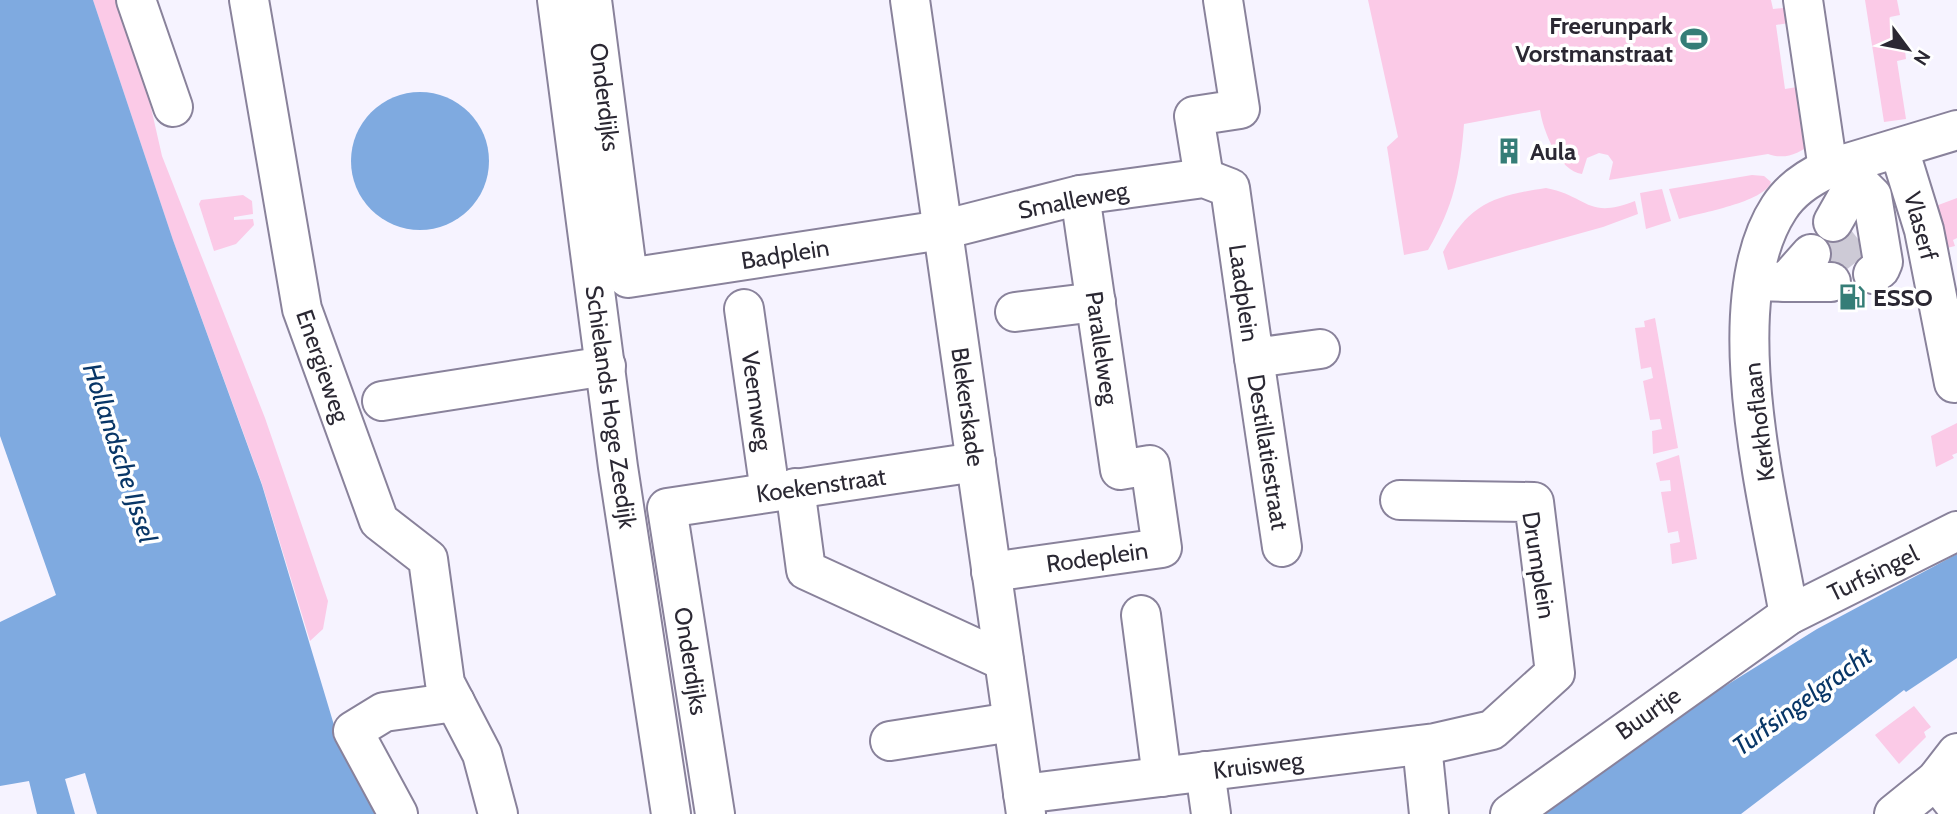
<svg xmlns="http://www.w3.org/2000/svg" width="1957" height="814" font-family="Cabin,sans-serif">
<rect width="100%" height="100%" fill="#f6f3ff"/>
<g fill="#fbcae7">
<path d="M93 0H121L137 46 162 156 265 418 328 601 323 629 310 641 262 484 173 240Z"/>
<path d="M1368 0H1771L1773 9 1794 7 1795 22 1776 25 1785 89 1803 86 1813 143C1798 154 1785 160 1768 154L1609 180 1613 162 1608 155 1599 153 1587 158 1582 174C1559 171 1543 131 1540 110L1464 124C1460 174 1454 206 1428 250L1404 255 1387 147 1398 137Z"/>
<path d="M1865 0H1897L1900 15 1890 17 1894 43 1904 42 1906 59 1897 61 1906 119 1884 122Z"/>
<path d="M1752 175 1764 176 1771 182C1765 202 1700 213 1679 219L1669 189Z"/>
<path d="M1546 188C1588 196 1587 220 1635 201L1638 214 1603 227 1448 270 1443 252C1470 203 1494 196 1546 188Z"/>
<path d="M1662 189 1671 221 1646 229 1640 193Z"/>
<path d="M243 195 252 201 253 214 234 217V220L253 219 254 225 236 244 214 251 199 204 201 200Z"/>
<path d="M1957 198V238L1953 240 1955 246 1947 248 1933 207Z"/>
<path d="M1655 318 1678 448 1653 454 1652 431 1662 429 1660 419 1650 420 1643 381 1653 378 1651 367 1641 369 1635 328 1645 327 1644 321Z"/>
<path d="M1957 423V453L1952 455 1954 458 1936 467 1931 436Z"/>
<path d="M1679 455 1697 559 1672 564 1670 544 1680 542 1678 531 1668 533 1661 492 1671 491 1670 480 1660 481 1656 463Z"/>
<path d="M1914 706 1931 727 1924 732 1926 737 1899 764 1875 735Z"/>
</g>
<g fill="#7faae0">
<path d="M0 0H93L173 240 262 485 334 725 380 814H37L29 781 0 786V622L56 595 0 436Z"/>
<circle cx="420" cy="161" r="69"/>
<path d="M1957 554V658L1906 692 1904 690 1741 814H1539L1701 701 1817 629Z"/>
</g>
<path fill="#f6f3ff" d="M85 773 97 814H75L65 779Z"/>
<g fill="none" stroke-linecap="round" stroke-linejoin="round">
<path stroke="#cdcad6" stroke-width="38" stroke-dasharray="38 19" stroke-linecap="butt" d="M1827 261 1866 230"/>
<g stroke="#89829b" stroke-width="42">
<g id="minor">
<path d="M136 0 173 107"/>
<path d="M249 0 302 309 379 521 428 559 445 683 482 754 498 814"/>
<path d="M592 0 628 278 942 230 1080 195 1204 178 1230 188 1254 358 1320 349"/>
<path d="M910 0 1026 814"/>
<path d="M1803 0 1828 169"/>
<path d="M1899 149 1924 230 1954 383"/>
<path d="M1852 176 1872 196 1883 262 1880 269 1873 274"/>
<path d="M1204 178 1194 116 1240 109 1223 0"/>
<path d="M1833 222 1850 192 1849 163"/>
<path d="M1754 281 1786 282 1811 254"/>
<path d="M1786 282H1831"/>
<path d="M744 309 770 492"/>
<path d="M1015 312 1096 302"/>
<path d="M1254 358 1282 547"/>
<path d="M382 401 606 366"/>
<path d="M795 488 806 570 1004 661"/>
<path d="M991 572 1162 548 1150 465 1120 470 1080 195"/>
<path d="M1141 615 1162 777"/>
<path d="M1789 615C1770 507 1716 304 1779 208 1791 189 1808 178 1828 169L1957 130"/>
<path d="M890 741 1012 722"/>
<path d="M1422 745 1429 814"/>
<path d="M1205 771 1211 814"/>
<path d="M1936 780 1957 807"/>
<path d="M1023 794 1435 743 1492 730 1555 673 1534 502 1400 500"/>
<path d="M398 814 353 731 384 712 455 702"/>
<path d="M715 814 667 508 976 462"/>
<path d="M1510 814 1789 615 1957 531"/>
<path d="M1894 814 1936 780 1957 753"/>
</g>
</g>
<g stroke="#89829b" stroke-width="42">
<path id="major" d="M557 0 618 467 671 814"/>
</g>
<use href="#minor" stroke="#fff" stroke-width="38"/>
<use href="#major" stroke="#fff" stroke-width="38"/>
</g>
<defs>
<g id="stadium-bare" transform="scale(2.1)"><path d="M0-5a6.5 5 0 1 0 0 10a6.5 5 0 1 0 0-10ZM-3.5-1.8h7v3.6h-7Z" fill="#357d77" stroke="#fff" stroke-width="2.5" paint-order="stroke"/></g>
<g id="building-bare" transform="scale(2.1)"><path d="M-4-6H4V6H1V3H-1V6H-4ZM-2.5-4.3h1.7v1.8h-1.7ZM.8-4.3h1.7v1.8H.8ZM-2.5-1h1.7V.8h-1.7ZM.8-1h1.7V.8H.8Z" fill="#357d77" stroke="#fff" stroke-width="2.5" paint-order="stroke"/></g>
<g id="fuel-bare" transform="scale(2.1)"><path d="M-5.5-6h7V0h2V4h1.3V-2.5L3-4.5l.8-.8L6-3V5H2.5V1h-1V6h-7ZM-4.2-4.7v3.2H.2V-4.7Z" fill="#357d77" stroke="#fff" stroke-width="2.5" paint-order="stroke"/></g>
</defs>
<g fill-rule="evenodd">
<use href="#stadium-bare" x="1694" y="39"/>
<use href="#building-bare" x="1509" y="151"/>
<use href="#fuel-bare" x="1852" y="297"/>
</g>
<g text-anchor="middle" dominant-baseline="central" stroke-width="7" stroke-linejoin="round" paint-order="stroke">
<g font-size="24" font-weight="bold" fill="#2b2833" stroke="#fff" text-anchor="start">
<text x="1673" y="25" text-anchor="end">Freerunpark<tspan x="1673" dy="28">Vorstmanstraat</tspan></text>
<text x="1530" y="151">Aula</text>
<text x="1873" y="297">ESSO</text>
</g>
<g font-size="24" fill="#2b2833" stroke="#fff">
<text transform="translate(605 97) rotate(83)">Onderdijks</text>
<text transform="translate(1073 200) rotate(-11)">Smalleweg</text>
<text transform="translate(1921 226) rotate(75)">Vlaserf</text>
<text transform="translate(785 254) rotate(-9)">Badplein</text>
<text transform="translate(1244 293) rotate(82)">Laadplein</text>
<text transform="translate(1102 348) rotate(82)">Parallelweg</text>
<text transform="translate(323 366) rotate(71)">Energieweg</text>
<text transform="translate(757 401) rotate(82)">Veemweg</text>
<text transform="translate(611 407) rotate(82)">Schielands Hoge Zeedijk</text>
<text transform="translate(968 407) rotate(82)">Blekerskade</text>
<text transform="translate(1759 422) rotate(-97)">Kerkhoflaan</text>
<text transform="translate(1268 452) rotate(81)">Destillatiestraat</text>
<text transform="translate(821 485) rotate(-8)">Koekenstraat</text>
<text transform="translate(1097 557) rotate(-8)">Rodeplein</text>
<text transform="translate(1539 565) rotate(81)">Drumplein</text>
<text transform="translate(1873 573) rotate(-26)">Turfsingel</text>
<text transform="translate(691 661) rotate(81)">Onderdijks</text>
<text transform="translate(1648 713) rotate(-35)">Buurtje</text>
<text transform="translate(1258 765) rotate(-7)">Kruisweg</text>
</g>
<g font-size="26" font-style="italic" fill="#083667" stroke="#fff">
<text transform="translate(120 453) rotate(72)">Hollandsche IJssel</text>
<text transform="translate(1802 701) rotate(-36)">Turfsingelgracht</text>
</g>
</g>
<g transform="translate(1908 49) rotate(122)" stroke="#ffffff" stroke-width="5" paint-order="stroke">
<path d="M0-5L12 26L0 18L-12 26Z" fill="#2b2833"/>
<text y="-10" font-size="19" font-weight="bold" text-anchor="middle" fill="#2b2833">N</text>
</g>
</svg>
